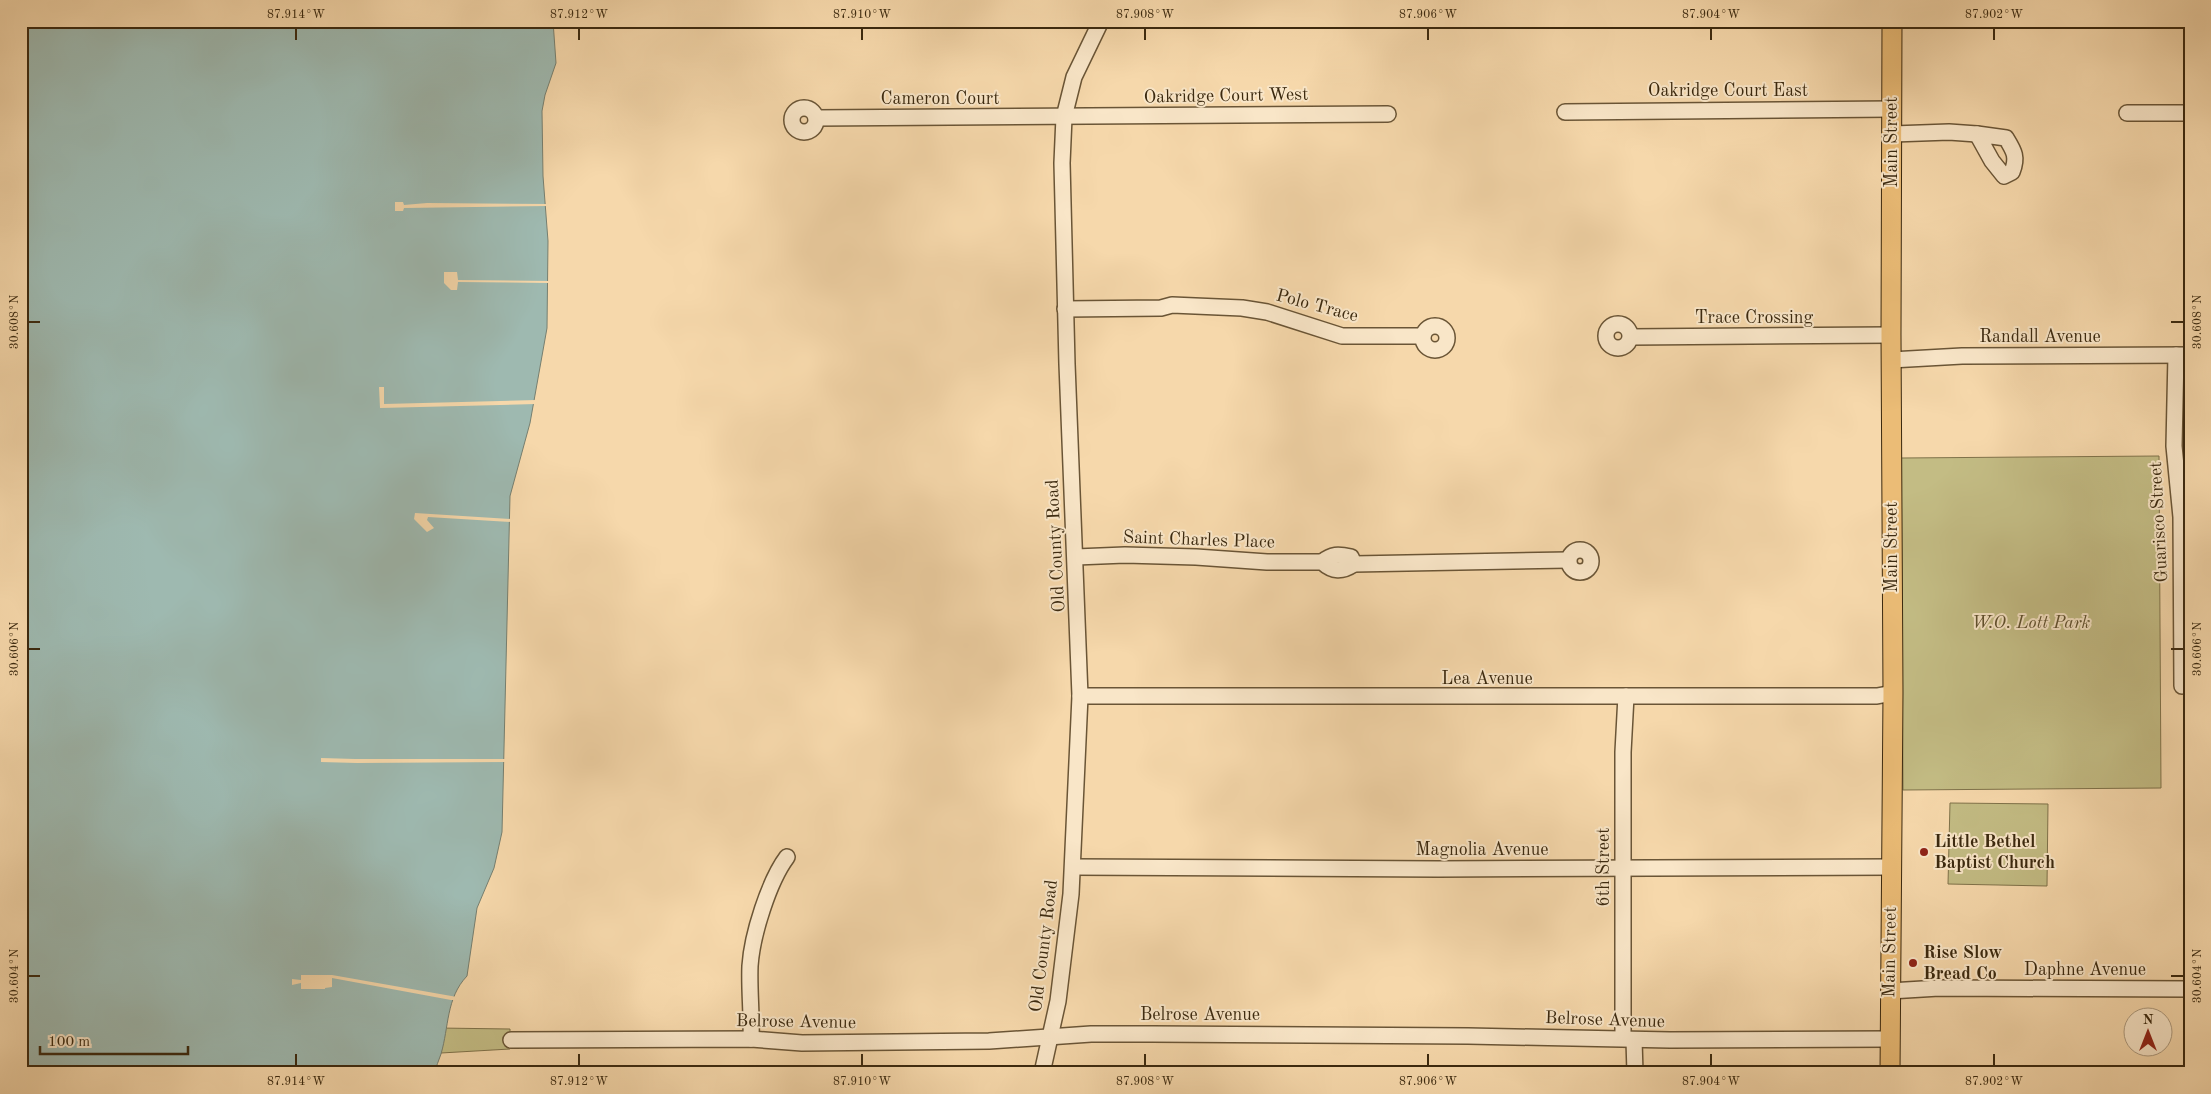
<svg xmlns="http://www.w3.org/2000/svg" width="2211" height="1094" font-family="'Old Standard TT',serif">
<rect width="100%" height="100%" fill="#f6d8ab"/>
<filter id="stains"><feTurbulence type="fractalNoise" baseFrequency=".004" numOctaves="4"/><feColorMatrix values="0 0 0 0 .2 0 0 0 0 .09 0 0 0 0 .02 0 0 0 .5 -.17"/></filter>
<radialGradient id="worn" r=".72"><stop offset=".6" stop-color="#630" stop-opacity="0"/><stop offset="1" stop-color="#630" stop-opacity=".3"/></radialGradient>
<g fill="#c3bc84" stroke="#7f724a">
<path d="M2159 456 2161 788 1903 790 1901 458Z"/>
<path d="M1950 803 2048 804 2047 886 1948 884Z"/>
<path d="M439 1028 510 1029V1049L441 1053Z"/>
</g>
<path fill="#9eb9b0" stroke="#767f70" d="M21 21H553L556 63 545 95 542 111 543 176 548 241 547 328 530 423 510 496 502 832 494 868 477 908 467 976C446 998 449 1027 441 1054 439 1060 436 1067 434 1073H21Z"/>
<g fill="#f6d8ab">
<path d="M395 202H403L404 205 427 203 548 204V206L404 208 403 211H395Z"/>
<path d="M444 272H457L458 280 550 281V283L458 282 457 290H451L444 283Z"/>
<path d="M379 387H384V404L536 400V404L380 408Z"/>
<path d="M415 513 512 519V522L428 517 427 520 434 528 427 532 414 519Z"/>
<path d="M321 758 355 759H506V762L357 763 321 762Z"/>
<path d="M301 975H332L457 997 456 1000H451L332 978V987L325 988V989H301V983L292 985V979L301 980Z"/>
</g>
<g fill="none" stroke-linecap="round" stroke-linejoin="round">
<g stroke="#6a5536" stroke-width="18">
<g id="minor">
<circle cx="804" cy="120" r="12"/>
<path d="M1565 112 1892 109"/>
<path d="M2127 113H2190"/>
<path d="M816 118 1388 114"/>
<path d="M1893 134 1949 132 1977 134"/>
<path d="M1977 134 2006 138C2014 151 2018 157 2012 172L2004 176 1992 161Z"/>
<path d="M1065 309 1161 308 1172 305 1242 308 1267 312 1342 336H1423"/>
<circle cx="1618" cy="336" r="12"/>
<circle cx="1435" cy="338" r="12"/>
<path d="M1631 337 1891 335"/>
<path d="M2176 355 2174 446 2181 517 2182 686"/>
<path d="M1891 360 1962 356 2190 355"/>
<circle cx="1580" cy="561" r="11"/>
<path d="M1076 557 1125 555 1196 557 1267 562H1322C1333 572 1342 572 1354 564L1568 560"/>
<path d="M1322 562C1332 554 1338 554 1351 557L1354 564"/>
<path d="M1080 696H1877L1893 693"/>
<path d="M1073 867 1438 869 1891 867"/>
<path d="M1890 991 1939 988 2190 989"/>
<path d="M1623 1038V752L1626 696"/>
<path d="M751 1039C752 1015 749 990 750 966 752 935 769 881 787 857"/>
<path d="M511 1040 751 1039 802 1043 989 1041 1091 1034H1152L1468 1036 1670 1040 1889 1039"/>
<path d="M1634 1040 1635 1073"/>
<path d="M1042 1073 1058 1001 1071 894 1080 696 1067 364 1062 163 1064 117 1074 77 1101 21"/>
</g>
</g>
<g stroke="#3b290f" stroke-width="21">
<path id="major" d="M1890 1073 1893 693 1891 335 1892 21"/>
</g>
<use href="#minor" stroke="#f9e6c8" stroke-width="15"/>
<use href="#major" stroke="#ebbc76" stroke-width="19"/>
</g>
<path fill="none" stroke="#3b290f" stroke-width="2" d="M296 28V40M579 28V40M862 28V40M1145 28V40M1428 28V40M1711 28V40M1994 28V40M28 322H40M2171 322H2184M28 649H40M2171 649H2184M28 976H40M2171 976H2184M296 1054V1066M579 1054V1066M862 1054V1066M1145 1054V1066M1428 1054V1066M1711 1054V1066M1994 1054V1066"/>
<g fill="#8f2418" stroke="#f9e6c8" stroke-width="2">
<circle cx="1924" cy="852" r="5"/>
<circle cx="1913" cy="963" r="5"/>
</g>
<g text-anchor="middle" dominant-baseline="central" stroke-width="4" stroke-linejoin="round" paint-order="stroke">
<g font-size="18" fill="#3b290f" stroke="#f9e6c8">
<text x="1728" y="91">Oakridge Court East</text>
<text transform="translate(1226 96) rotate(-1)">Oakridge Court West</text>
<text x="940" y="99">Cameron Court</text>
<text transform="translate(1892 142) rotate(-90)">Main Street</text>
<text transform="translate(1317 306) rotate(15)">Polo Trace</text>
<text x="1754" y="318">Trace Crossing</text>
<text x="2040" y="337">Randall Avenue</text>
<text transform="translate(2159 522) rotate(-93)">Guarisco Street</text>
<text transform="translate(1199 540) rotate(2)">Saint Charles Place</text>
<text transform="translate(1056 546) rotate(-93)">Old County Road</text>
<text transform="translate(1892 547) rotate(-90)">Main Street</text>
<text x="1487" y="679">Lea Avenue</text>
<text x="1482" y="850">Magnolia Avenue</text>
<text transform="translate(1604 867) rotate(-90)">6th Street</text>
<text transform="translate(1044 946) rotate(-83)">Old County Road</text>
<text transform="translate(1890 952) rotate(-89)">Main Street</text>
<text x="2085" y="970">Daphne Avenue</text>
<text x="1200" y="1015">Belrose Avenue</text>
<text transform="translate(1605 1020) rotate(2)">Belrose Avenue</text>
<text transform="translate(796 1022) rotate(1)">Belrose Avenue</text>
</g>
<g font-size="18" font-style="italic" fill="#5d4e2c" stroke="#f9e6c8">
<text x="2031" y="623">W.O. Lott Park</text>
</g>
<g font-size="18" font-weight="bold" fill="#3b290f" stroke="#f9e6c8" text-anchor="start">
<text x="1934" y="842">Little Bethel<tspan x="1934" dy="21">Baptist Church</tspan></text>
<text x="1923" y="953">Rise Slow<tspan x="1923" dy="21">Bread Co</tspan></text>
</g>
</g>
<rect width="2211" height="1094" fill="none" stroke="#f6d8ab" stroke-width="55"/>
<g transform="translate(2148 1032)"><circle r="24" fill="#f9e6c8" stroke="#ad9a7e"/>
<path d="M0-4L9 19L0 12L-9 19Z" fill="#8f2418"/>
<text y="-8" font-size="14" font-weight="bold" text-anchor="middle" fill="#3b290f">N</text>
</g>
<path d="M40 1046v8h148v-8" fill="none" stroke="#3b290f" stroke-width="2.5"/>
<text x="48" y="1046" font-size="15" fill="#3b290f" stroke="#f9e6c8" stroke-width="4" paint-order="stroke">100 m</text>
<rect x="28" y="28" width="2156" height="1038" fill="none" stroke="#3b290f" stroke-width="2"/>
<g font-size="12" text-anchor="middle" fill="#3b290f">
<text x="296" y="18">87.914°W</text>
<text x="579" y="18">87.912°W</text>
<text x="862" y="18">87.910°W</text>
<text x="1145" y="18">87.908°W</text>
<text x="1428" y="18">87.906°W</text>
<text x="1711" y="18">87.904°W</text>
<text x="1994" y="18">87.902°W</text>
<text transform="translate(14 322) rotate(-90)" y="4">30.608°N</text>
<text transform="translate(2197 322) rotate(-90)" y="4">30.608°N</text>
<text transform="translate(14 649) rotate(-90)" y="4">30.606°N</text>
<text transform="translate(2197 649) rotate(-90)" y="4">30.606°N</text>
<text transform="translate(14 976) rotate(-90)" y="4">30.604°N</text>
<text transform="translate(2197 976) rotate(-90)" y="4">30.604°N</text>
<text x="296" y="1085">87.914°W</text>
<text x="579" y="1085">87.912°W</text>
<text x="862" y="1085">87.910°W</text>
<text x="1145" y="1085">87.908°W</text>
<text x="1428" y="1085">87.906°W</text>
<text x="1711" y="1085">87.904°W</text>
<text x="1994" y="1085">87.902°W</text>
</g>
<rect width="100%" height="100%" filter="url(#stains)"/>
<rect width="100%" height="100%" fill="url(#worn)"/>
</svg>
